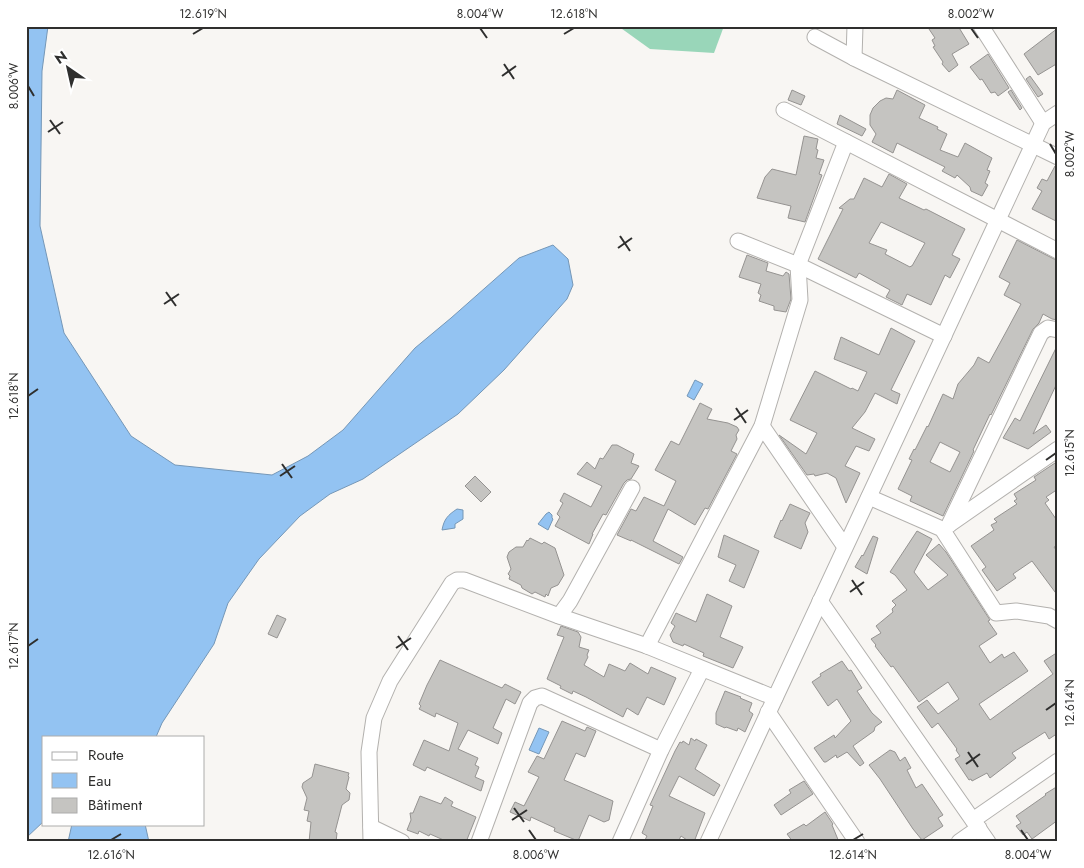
<svg xmlns="http://www.w3.org/2000/svg" width="1084" height="868" font-family="Jost,sans-serif">
<rect width="100%" height="100%" fill="#f8f6f3"/>
<path fill="#99d6b9" d="M618 26H724L714 53 650 49Z"/>
<g fill="#93c3f2" stroke="#7597b7">
<path d="M26 26H48L42 71 40 226 64 333 131 436 175 465 272 475 308 456 343 430 415 348 451 318 519 258 553 245 568 259 573 285 567 299 504 370 458 414 363 479 330 494 300 516 259 559 228 603 214 644 162 723 156 737H44V821L26 838Z"/>
<path d="M695 380 703 384 694 400 687 396Z"/>
<path d="M457 509 463 510V519L455 524V528L442 530C444 519 448 515 457 509Z"/>
<path d="M549 512 552 515V518L553 519 548 530 538 524 546 514Z"/>
<path d="M539 728 549 732 539 754 529 750Z"/>
<path d="M72 824H145L149 842H68Z"/>
</g>
<g fill="#c5c4c1" stroke="#959391" fill-rule="evenodd">
<path d="M927 26H958L969 44 952 54 958 65 949 72 942 64 943 62 933 47 935 46 932 40 935 38Z"/>
<path d="M1058 28V63L1038 75 1024 54Z"/>
<path d="M988 54 1009 88 998 96 995 92 991 93 982 79 980 80 970 67Z"/>
<path d="M1030 76 1043 94 1038 97 1026 79Z"/>
<path d="M792 90 805 96 801 105 788 100Z"/>
<path d="M897 90 925 105 919 118 938 127 937 129 947 134 940 150 958 157 965 143 992 158 987 170 990 171 985 183 988 185 982 196 971 191 970 187 957 175 955 178 942 171 945 167 897 143 893 153 872 142 876 134 870 125V115L873 108 880 101 886 98 893 99Z"/>
<path d="M1011 90 1022 108 1020 110 1008 92Z"/>
<path d="M840 115 866 129 862 136 837 124Z"/>
<path d="M804 136 818 139 816 149 818 150 816 158 824 160 819 174 822 175 805 222 788 218 791 206 757 198 765 177 772 169 796 175Z"/>
<path d="M1055 166H1058V222L1032 209 1042 191 1037 188 1042 179 1047 181Z"/>
<path d="M889 174 907 184 899 198 924 210 926 209 965 229 952 255 960 259 950 278 945 275 931 305 907 294 902 305 886 297 890 290 859 273 856 278 818 259 843 209 839 208 850 199H854L864 178 882 187ZM881 222 925 243 912 266H911L910 267 885 254 887 250 869 243Z"/>
<path d="M1017 240 1054 259 1058 260V320L1052 319 1043 314 1039 323 1033 329 991 415 990 414 973 450 974 451 943 516 910 501 912 496 898 489 912 460 909 459 914 449 915 450 927 426 928 427 943 394 953 399 958 384 974 365 978 357 989 363 1006 332 1021 304 1004 295 1010 283 999 277ZM940 442 960 452 950 472 930 462Z"/>
<path d="M747 255 768 263 766 271 783 276 786 272 789 274 791 299 786 312 774 310V306L759 301 761 295 758 293 761 284 739 277Z"/>
<path d="M891 328 915 341 891 390 900 394 897 404 875 393 865 412 852 428 875 439 869 451 856 446 845 466 860 473 846 503 836 478 827 473 815 476 814 474 807 475 779 435 806 454 817 433 790 420 815 371 851 389 852 388 858 391 867 372 834 359 841 337 879 355Z"/>
<path d="M1058 344V381L1033 434 1046 425 1051 432 1028 449 1003 438 1015 418 1020 421Z"/>
<path d="M700 403 712 409 707 419 728 423 737 427 739 430 736 435 737 439 731 451 737 454 708 509 705 508 695 525 668 509 653 541 683 557 679 564 631 540V541L617 535 631 509 636 511 644 497 664 506 676 481 655 470 671 441 679 445Z"/>
<path d="M612 445H617L634 454 631 463 639 466 631 479 627 480 624 483 606 515 603 514 592 534H593L589 544 555 526 560 517 557 514 563 503 560 501 564 493 591 507 602 486 577 474 587 462 595 469 600 458 603 459Z"/>
<path d="M1058 461V489L1046 497 1049 500 1045 503 1058 522V545L1054 547 1058 553V596L1032 561 1013 574 1016 578 997 591 982 570 986 567 971 546 994 530 991 525 997 522 994 519 1017 504 1014 501 1017 499 1014 494 1036 480 1034 477Z"/>
<path d="M475 476 491 492 481 502 465 486Z"/>
<path d="M790 504 810 513 805 523 808 532 801 549 774 537 781 520 782 521Z"/>
<path d="M917 531 932 539 914 572 928 590 948 575 926 555 939 544 946 552 990 620 988 621 997 634 979 646 990 663 1002 654 1004 658 1014 652 1028 671 979 704 990 720 1053 674 1044 661 1058 652V733L1049 739 1045 732 1012 753 1016 758 990 778 987 773 972 781 971 779 969 780 955 759 960 756 956 750 957 749 938 723 932 728 917 707 927 700 938 714 959 699 948 682 919 702 893 666 891 667 875 646 876 645 871 639 881 633 876 626 893 612 892 609 896 605 892 601 907 590 895 575 890 572Z"/>
<path d="M724 535 759 551 744 588 729 581 736 565 718 557Z"/>
<path d="M873 536 878 538 867 574 855 567 862 555 863 556Z"/>
<path d="M530 538 542 544 544 542 555 548 564 575 558 585 551 588 548 596 546 594 545 597 535 592 532 594 522 588 521 585 509 579 510 576 508 574 511 569 507 557 509 552 516 547H523L527 540 528 541Z"/>
<path d="M707 594 732 606 720 637 743 647 733 668 703 656 704 653 684 644 683 646 673 642 670 635 675 626 671 623 676 613 696 622Z"/>
<path d="M277 615 286 619 277 638 268 634Z"/>
<path d="M561 626 578 632 581 637 579 647 589 650 587 655 588 657 584 665 604 677 609 664 625 671 630 663 648 674 651 667 676 678 664 705 647 697 638 715 627 708 623 717 586 697 573 691 572 694 560 688 561 686 547 679 564 637 557 635Z"/>
<path d="M440 660 502 688 505 684 521 692 515 704 506 699 493 728 502 733 498 744 468 730 458 749 478 758 475 765 479 767 475 777 484 781 481 791 427 767 425 771 413 765 424 740 449 751 458 723 436 713 435 717 419 709 421 706 419 704 427 685Z"/>
<path d="M842 661 849 671 851 670 862 688 857 691 872 713 882 722 875 727 874 731 853 746 864 763 860 766 847 752 837 758 836 755 826 762H824L814 748 834 735 835 738 851 721 837 699 828 706 812 682 821 676 820 674Z"/>
<path d="M725 691 741 697 740 698 752 703 749 711 753 714 745 732 738 728 737 731 726 727 725 728 716 724V713Z"/>
<path d="M562 721 585 731 587 727 596 731 585 757 576 753 564 780 613 801 609 820 604 822 589 815 578 841 554 831 555 828 531 817 530 821 510 812 515 802 524 806 539 777 528 772 537 756 544 759Z"/>
<path d="M691 738 695 741 696 739 707 745 695 769 720 785 714 796 679 776 669 796 705 813 694 842H690L681 836 678 842H644L647 836 642 833 653 806 650 805 675 751 680 742 682 743 683 741 689 745Z"/>
<path d="M890 750 895 752 900 761 905 757 911 768 907 770 916 788 922 784 943 815 938 818 943 826 922 840 913 829 880 779 869 765Z"/>
<path d="M315 764 349 773 348 776 349 777 346 789 350 793 349 800 346 802 342 805 335 832 337 833 336 842H309L311 822 307 821 309 811 304 810 307 798 302 787 303 783 312 777Z"/>
<path d="M804 781 813 794 781 815 774 805 791 793 789 790Z"/>
<path d="M1058 786V820L1032 839 1027 832 1023 835 1016 826 1021 823 1016 816 1046 795 1045 794Z"/>
<path d="M420 796 441 804 445 797 453 802 451 806 476 817 466 842H448L430 834 429 836 419 831 418 834 407 830 411 820 410 813H413Z"/>
<path d="M825 812 833 824 832 825 839 842H793L787 834 804 824 806 826Z"/>
</g>
<g fill="none" stroke-linecap="round" stroke-linejoin="round">
<g stroke="#b3b1ae" stroke-width="17">
<g id="minor">
<path d="M981 26 1043 123"/>
<path d="M815 37 854 58 1058 157"/>
<path d="M854 58 855 26"/>
<path d="M784 110 1058 251"/>
<path d="M738 241 798 265 944 336"/>
<path d="M762 426 845 547"/>
<path d="M869 497 942 529 996 613 1016 611 1049 616 1058 621"/>
<path d="M950 524 1058 449"/>
<path d="M949 525 1041 333 1048 328 1058 330"/>
<path d="M820 601 988 842"/>
<path d="M559 616 570 601 632 488"/>
<path d="M647 646 762 426 800 300 798 265 846 142"/>
<path d="M768 712 857 842"/>
<path d="M973 820 1058 761"/>
<path d="M371 827 402 842"/>
<path d="M371 842 369 752 374 718 390 681 452 583 457 580H464L559 616 647 646 775 698"/>
<path d="M479 842 530 703 535 698 542 696 661 750"/>
<path d="M620 842 661 750 702 669"/>
<path d="M708 842 1043 123 1058 113"/>
<path d="M959 842 979 828"/>
</g>
</g>
<use href="#minor" stroke="#fff" stroke-width="15"/>
</g>
<path fill="none" stroke="#2f2f2e" stroke-width="2" d="M480 28 487 38M971 28 978 38M193 34 203 28M564 34 574 28M504 64 514 79M502 76 516 66M28 86 34 96M50 120 60 134M48 132 63 122M1050 144 1056 154M620 236 630 251M618 248 632 238M166 292 176 306M164 304 179 294M28 396 38 389M736 408 746 423M734 420 748 410M1046 460 1056 453M282 464 292 478M280 476 295 466M852 580 862 595M850 592 864 582M398 636 408 650M28 646 38 639M396 648 411 638M1046 710 1056 703M968 752 978 767M966 764 980 754M514 808 524 822M512 820 527 810M529 830 536 840M1021 830 1028 840M111 840 121 834M853 840 863 834"/>
<rect width="1084" height="868" fill="none" stroke="#ffffff" stroke-width="55"/>
<rect x="42" y="736" width="162" height="90" fill="#ffffff" stroke="#acacab"/>
<rect x="52" y="752" width="25" height="8" fill="#ffffff" stroke="#acacab"/>
<text x="88" y="760" font-size="15" fill="#2f2f2e">Route</text>
<rect x="52" y="773" width="25" height="15" fill="#93c3f2" stroke="#acacab"/>
<text x="88" y="786" font-size="15" fill="#2f2f2e">Eau</text>
<rect x="52" y="798" width="25" height="15" fill="#c5c4c1" stroke="#acacab"/>
<text x="88" y="810" font-size="15" fill="#2f2f2e">Bâtiment</text>
<g transform="translate(68 68) rotate(326)" stroke="#ffffff" stroke-width="4" paint-order="stroke">
<path d="M0-4L9 19L0 12L-9 19Z" fill="#2f2f2e"/>
<text y="-8" font-size="14" font-weight="bold" text-anchor="middle" fill="#2f2f2e">N</text>
</g>
<rect x="28" y="28" width="1028" height="812" fill="none" stroke="#2f2f2e" stroke-width="2"/>
<g font-size="12" text-anchor="middle" fill="#2f2f2e">
<text x="203" y="18">12.619°N</text>
<text x="480" y="18">8.004°W</text>
<text x="574" y="18">12.618°N</text>
<text x="971" y="18">8.002°W</text>
<text transform="translate(14 86) rotate(-90)" y="4">8.006°W</text>
<text transform="translate(1070 154) rotate(-90)" y="4">8.002°W</text>
<text transform="translate(14 396) rotate(-90)" y="4">12.618°N</text>
<text transform="translate(1070 453) rotate(-90)" y="4">12.615°N</text>
<text transform="translate(14 646) rotate(-90)" y="4">12.617°N</text>
<text transform="translate(1070 703) rotate(-90)" y="4">12.614°N</text>
<text x="111" y="859">12.616°N</text>
<text x="536" y="859">8.006°W</text>
<text x="853" y="859">12.614°N</text>
<text x="1028" y="859">8.004°W</text>
</g>
</svg>
